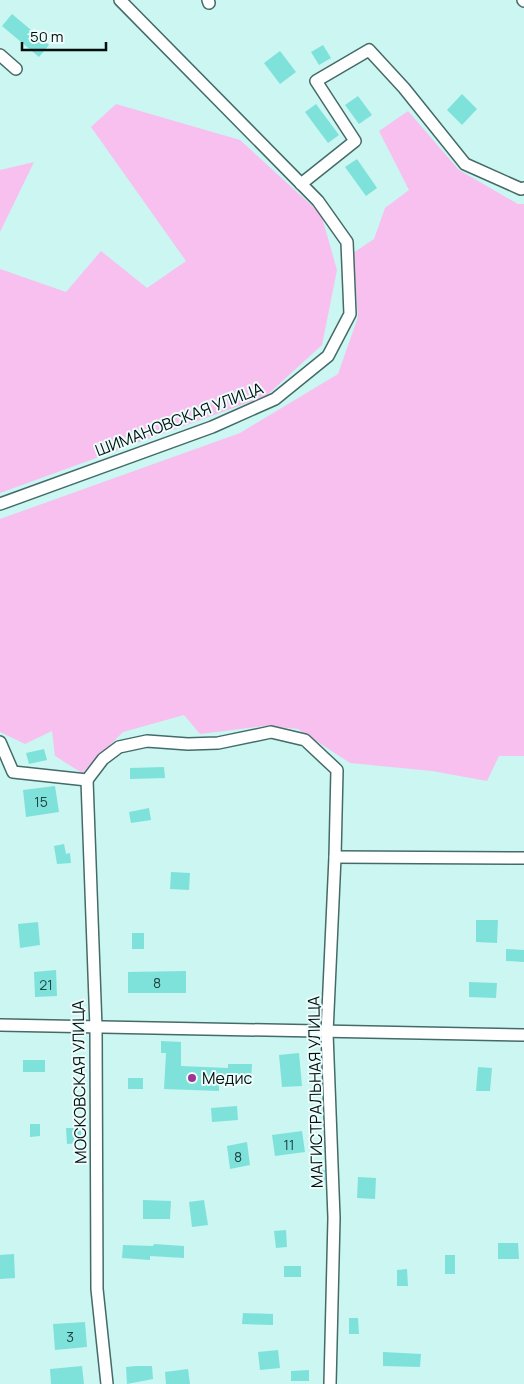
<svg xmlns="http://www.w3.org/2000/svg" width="524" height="1384" font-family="Manrope,sans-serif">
<rect width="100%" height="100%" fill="#cbf6f2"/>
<g fill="#f8c0ee">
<path d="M116 104 240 140 321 214 337 270 322 345 266 396 0 493V269L66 292 101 251 147 288 186 261 91 127Z"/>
<path d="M408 111 459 170 518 204H524V756H499L487 781 432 771 350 763 298 729 265 726 200 734 184 715 123 732 82 773 55 756 52 731 25 744 0 732V519L240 433 338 374 358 317 353 253 374 239 385 208 409 190 379 131Z"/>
<path d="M34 162 0 232V170Z"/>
</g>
<g fill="#7ee2db">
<path d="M12 14 49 45 39 57 2 26Z"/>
<path d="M323 45 331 58 319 65 311 52Z"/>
<path d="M280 51 296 72 280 84 264 63Z"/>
<path d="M462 94 477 109 462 125 447 110Z"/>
<path d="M358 96 372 115 359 124 345 105Z"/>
<path d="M316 104 339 135 328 143 305 112Z"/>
<path d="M357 159 377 188 366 196 345 167Z"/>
<path d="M44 749 47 760 29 764 26 753Z"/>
<path d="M164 767 165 778 130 779V768Z"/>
<path d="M55 786 59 812 26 817 23 790Z"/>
<path d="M149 808 151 820 131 823 129 812Z"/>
<path d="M64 844 66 854 70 853 71 863 57 864 54 846Z"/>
<path d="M171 872 190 873 189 890 170 889Z"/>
<path d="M476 920H498L497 943 476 942Z"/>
<path d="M38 922 40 945 20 948 18 924Z"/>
<rect x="132" y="933" width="12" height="16"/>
<path d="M506 949 524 950V962L506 961Z"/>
<path d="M56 970 57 996 35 997 34 972Z"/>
<path d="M186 971V993H128V972Z"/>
<path d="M469 982 497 983 496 998 469 997Z"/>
<path d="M161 1041 181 1042V1066L228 1068V1064H252L251 1081H219V1091L164 1089 166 1053H161Z"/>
<path d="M299 1053 302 1086 282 1087 279 1055Z"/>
<rect x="23" y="1060" width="22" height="12"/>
<path d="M478 1067 492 1068 490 1091H476Z"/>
<rect x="128" y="1078" width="15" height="11"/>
<path d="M237 1106 238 1120 212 1122 211 1108Z"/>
<path d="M30 1124H40V1136L30 1137Z"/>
<path d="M66 1128H81V1143L67 1144Z"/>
<path d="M302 1131 305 1152 275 1156 272 1135Z"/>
<path d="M247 1142 250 1165 230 1169 227 1146Z"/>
<path d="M325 1170V1182L316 1183 315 1171Z"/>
<path d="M358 1177 376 1178 375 1199 357 1198Z"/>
<path d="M143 1200 171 1201 170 1219H143Z"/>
<path d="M204 1200 208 1225 192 1227 189 1202Z"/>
<path d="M286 1230 287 1247 276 1248 274 1231Z"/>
<path d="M498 1243H518L519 1259H498Z"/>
<path d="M154 1244 184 1246V1258L150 1256V1260L122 1258 123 1245 153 1246Z"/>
<path d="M14 1254 15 1278 0 1279V1255Z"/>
<rect x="445" y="1255" width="10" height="19"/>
<rect x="284" y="1266" width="17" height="11"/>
<path d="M407 1269 408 1286H397V1270Z"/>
<path d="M243 1313 273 1314V1325L242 1324Z"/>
<path d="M349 1318H358L359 1334H349Z"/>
<path d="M85 1322 87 1347 55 1350 53 1324Z"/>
<path d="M278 1350 280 1368 260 1370 258 1352Z"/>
<path d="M383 1352 421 1354 420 1367 383 1366Z"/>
<path d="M82 1366 84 1384H51L50 1369Z"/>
<path d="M136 1366H152L153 1379 127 1384 126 1367Z"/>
<path d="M188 1369 190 1384H166L165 1372Z"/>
<path d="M309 1370V1381H291V1371Z"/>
</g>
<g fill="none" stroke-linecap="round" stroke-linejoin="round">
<g stroke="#446b68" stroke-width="14">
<g id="street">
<path d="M208 0 209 3"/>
<path d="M523 0 524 1"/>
<path d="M0 55 16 69"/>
<path d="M301 184 355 141 316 81 369 50 404 88 465 164 521 189 524 188"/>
<path d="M0 504 212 427 275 399 328 356 350 314 347 242 318 201 120 0"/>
<path d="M0 742 13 772 87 780 103 759 119 747 147 741 188 744 218 743 271 732 305 740 337 770 335 857 327 1033 334 1218 330 1384"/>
<path d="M87 780 96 1028 97 1289 107 1384"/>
<path d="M335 857 524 858"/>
<path d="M0 1025 524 1035"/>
</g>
</g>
<use href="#street" stroke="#fff" stroke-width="11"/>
</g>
<circle fill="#a03494" stroke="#ecfdfb" stroke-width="2" cx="192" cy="1078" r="5"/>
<g text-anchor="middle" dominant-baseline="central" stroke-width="4" stroke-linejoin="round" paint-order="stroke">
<g font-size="14" fill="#214441">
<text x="41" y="801">15</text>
<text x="157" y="982">8</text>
<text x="46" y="984">21</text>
<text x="289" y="1144">11</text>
<text x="238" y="1156">8</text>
<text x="70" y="1336">3</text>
</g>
<g font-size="16" fill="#020f0e" stroke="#ecfdfb">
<text transform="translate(179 419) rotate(-21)">ШИМАНОВСКАЯ УЛИЦА</text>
<text transform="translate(79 1082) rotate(-91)">МОСКОВСКАЯ УЛИЦА</text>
<text transform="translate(315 1092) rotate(-91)">МАГИСТРАЛЬНАЯ УЛИЦА</text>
</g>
<g font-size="16" fill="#020f0e" stroke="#ecfdfb" text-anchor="start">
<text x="202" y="1078">Медис</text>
</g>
</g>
<path d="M22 42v8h84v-8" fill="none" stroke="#020f0e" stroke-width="2.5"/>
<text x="30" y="42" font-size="15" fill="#020f0e" stroke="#ecfdfb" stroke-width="4" paint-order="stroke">50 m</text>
</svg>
